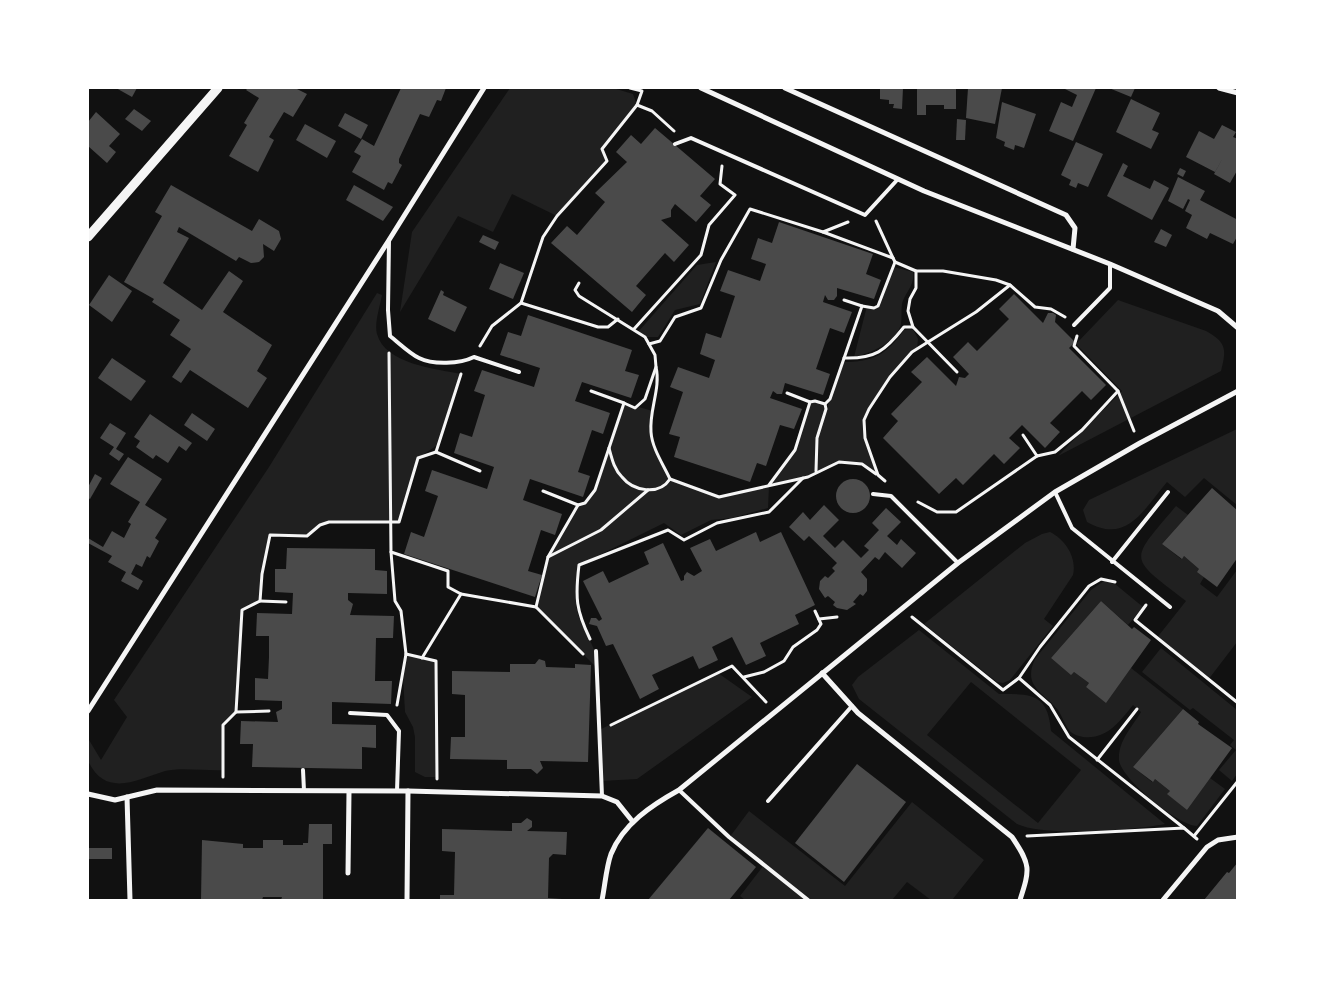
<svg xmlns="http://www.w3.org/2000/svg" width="1325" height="988" font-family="'Source Serif 4',serif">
<rect width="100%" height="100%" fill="#111"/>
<g fill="#202020" fill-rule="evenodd">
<path d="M510 88H613L633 94 637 105 602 149 607 161 557 216 512 194 493 232 458 216 400 312 412 232Z"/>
<path d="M716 262 700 304 675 310 658 337H645L638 332 697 265Z"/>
<path d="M893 267 913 272C915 286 905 292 902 304 901 311 902 318 901 324 896 343 871 353 854 357L867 306 874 308 882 301Z"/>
<path d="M377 293 382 295C380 306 374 324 377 334 385 364 436 369 461 374L436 446 418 458 399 522H329L320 525 307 536 270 535 266 550 260 601 242 611 236 712 223 725V770C207 771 180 767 165 771 136 780 106 798 88 761L89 740 101 760 127 717 114 700 269 467Z"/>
<path d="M1118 300 1206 331C1226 342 1227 349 1221 371L1058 456 1122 391 1076 344Z"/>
<path d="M913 329 918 339 917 349 890 377 864 420 865 438 878 475 870 468 862 464 839 462 808 477 769 486 768 508 732 518 711 520 681 535 664 523 579 565C577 581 573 601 579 617 587 638 596 645 598 669L536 607 548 557 578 505 585 503 595 490 624 403 653 411 652 440 670 479 719 497 768 486 795 450 810 402 815 401 825 404 827 408 842 362C874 362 886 355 904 330Z"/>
<path d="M1237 429V505L1204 478 1185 497 1167 482C1144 509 1127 545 1087 522L1083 510 1089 500Z"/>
<path d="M1176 506 1188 515 1162 544 1181 559 1184 556 1199 569 1204 577 1200 584 1217 597 1237 570V642L1208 680 1156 639 1186 601C1127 556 1129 562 1176 506Z"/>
<path d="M1050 532C1066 540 1077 558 1073 575L1044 619 1053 626 1010 680 1003 683 997 682 924 624 1025 543 1042 534Z"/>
<path d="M1104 581 1115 584 1143 607 1128 625 1101 601 1051 658 1071 674 1074 672 1089 683 1086 687 1106 702 1131 668 1183 709 1133 767 1152 782 1155 779 1170 791 1168 794 1187 810 1210 778 1225 789 1197 826C1179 826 1121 779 1119 760 1118 741 1132 727 1141 712L1133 705C1120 721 1107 740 1083 737 1078 736 1072 734 1069 730 1065 725 1062 716 1058 710 1044 692 1022 687 1035 659L1091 590Z"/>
<path d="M919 630 999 694C1031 694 1048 693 1051 731L1165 824C1135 830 1044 837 1017 824L859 699 852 685 858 677ZM971 682 1081 770 1038 823 927 735Z"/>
<path d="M1161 648 1237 710V774L1232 781 1219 770 1236 750 1230 745 1234 740 1193 708 1190 710 1142 672Z"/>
<path d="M406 654 436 661 437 777H425L415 772V737L413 727 405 712 403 676Z"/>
<path d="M718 673 752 697 637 779 601 781 599 730Z"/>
<path d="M912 802 984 860 952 900H931L907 882 892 900H745L740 896 764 865 729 838 749 811 845 886Z"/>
</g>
<g fill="#4a4a4a">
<path d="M116 88H137L132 97Z"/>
<path d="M248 88H295L307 94 293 117 284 112 269 137 274 140 258 172 229 156 247 125 244 123 259 98 246 90Z"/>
<path d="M401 88H446L441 101 437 100 429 117 420 114 399 159V163L402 165 392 184 388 182 384 190 352 172 361 156 354 152 362 139 374 146Z"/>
<path d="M880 88H903L902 109 893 108 894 104H889V100L880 99Z"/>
<path d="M917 88H956V109H944V105H926V115H917Z"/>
<path d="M968 88H1002L995 124 966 118Z"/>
<path d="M1063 88H1096L1073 141 1049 131 1061 102 1072 107 1077 95Z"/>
<path d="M1109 88H1135L1131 97Z"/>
<path d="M1131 99 1160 113 1152 130 1159 133 1151 149 1116 132Z"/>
<path d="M1002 102 1036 114 1024 148 1015 145 1014 150 1004 146 1005 142 996 138Z"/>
<path d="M134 109 151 121 142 131 125 119Z"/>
<path d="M96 112 120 134 109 146 116 152 107 163 88 146V122Z"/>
<path d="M345 113 368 125 361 139 338 126Z"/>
<path d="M957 119 966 120 965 140H956Z"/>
<path d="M305 124 336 141 327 158 296 140Z"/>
<path d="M1222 125 1236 132 1233 137 1238 139V169L1230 183 1214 174 1224 156 1215 172 1186 157 1199 131 1214 139Z"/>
<path d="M655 128 715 179 700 196 711 205 696 222 675 204 671 210V217L661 220 689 245 674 262 665 253 636 286 646 295 632 312 551 243 567 226 577 235 605 202 595 193 627 162 616 152 631 135 641 144Z"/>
<path d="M1076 142 1103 154 1088 187 1078 183 1076 188 1069 185 1071 180 1061 175Z"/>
<path d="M1123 163 1128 166 1123 176 1150 189 1154 180 1169 188 1152 220 1107 196Z"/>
<path d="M1180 168 1186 171 1183 177 1177 174Z"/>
<path d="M1178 177 1205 191 1200 200 1238 220V235L1233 244 1210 233 1207 239 1186 228 1192 215 1185 211 1190 200 1188 199 1183 209 1168 201Z"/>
<path d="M171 185 252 231 259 219 279 231 281 239 274 251 263 244 264 257 259 262 251 263 239 257 236 261 179 227 177 232 189 238 163 283 202 310 229 271 243 281 223 312 272 345 257 371 267 378 248 408 190 370 181 383 172 377 191 349 170 335 180 320 152 302 154 299 124 282 162 216 155 212Z"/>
<path d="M354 185 393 207 383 221 346 200Z"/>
<path d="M779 222 873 254 866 274 881 280 874 299 837 288V296L834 300H828L825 295 823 302 852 312 844 333 830 328 816 369 830 374 823 395 785 383 782 394H777L773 391 770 398 802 409 794 429 780 425 766 466 757 463 750 482 674 457 680 437 669 434 683 392 670 387 678 367 709 378 715 360 700 354 706 333 721 338 735 296 720 291 728 270 760 281 766 264 751 259 758 238 772 243Z"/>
<path d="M1161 229 1172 235 1166 247 1154 242Z"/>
<path d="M483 235 499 242 495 250 479 242Z"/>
<path d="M500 263 524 273 513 299 489 289Z"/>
<path d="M109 275 132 291 112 322 89 305Z"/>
<path d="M441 290 444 292 443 295 467 307 455 332 428 319Z"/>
<path d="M1014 294 1043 323 1048 313H1053L1056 315 1055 322 1075 342 1069 348 1106 385 1091 400 1082 391 1050 423 1060 432 1045 448 1022 425 1009 438 1020 448 1004 464 994 454 963 485 956 478 939 494 883 438 898 421 891 414 922 382 911 372 927 357 956 386 959 377 965 378 969 374 953 357 968 342 977 351 1009 319 999 309Z"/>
<path d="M528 315 632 350 625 371 639 375 631 398 582 382 575 401 610 413 603 434 592 430 578 472 590 476 583 497 530 479 523 500 562 514 555 535 541 530 528 571 542 575 535 597 404 554 411 532 424 537 438 496 425 491 432 470 487 489 494 467 454 453 460 433 472 437 485 395 474 391 482 370 534 387 540 368 500 355 508 332 521 336Z"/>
<path d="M112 358 146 381 131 401 98 378Z"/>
<path d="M192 413 215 429 207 441 184 425Z"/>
<path d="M150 414 192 443 186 451 179 446 168 463 156 455 153 459 136 447 140 441 134 437Z"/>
<path d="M110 423 126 433 116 449 124 454 119 461 109 454 114 447 100 438Z"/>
<path d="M128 457 162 479 145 505 167 519 155 538 159 541 150 558 147 556 142 567 136 564 131 574 143 581 138 590 121 581 126 572 108 562 112 556 88 543V538L103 547 112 531 124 538 131 524 128 522 140 502 110 484Z"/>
<path d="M95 474 102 478 90 499 88 498V487Z"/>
<circle cx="853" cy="496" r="17"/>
<path d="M1212 488 1238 511V557L1217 587 1197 572 1199 569 1184 556 1182 559 1162 544Z"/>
<path d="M824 505 839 520 823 536 835 548 843 540 861 558 869 550 864 546 879 530 872 523 886 508 901 522 887 536 897 545 901 539 916 553 902 568 885 552 879 560 875 557 861 572 867 579V591L863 596 860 594 853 602 856 604 847 610 837 608 833 605 835 602 828 596 825 598 819 589 820 581 825 576 828 578 835 571 832 568 837 563 809 536 804 541 789 527 803 512 810 520Z"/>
<path d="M756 532 760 542 781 532 815 605 795 615 799 624 760 643 766 656 746 665 732 637 712 647 718 660 699 669 693 656 652 675 659 689 640 699 613 644 606 646 597 626 589 624 591 618H596L599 621 602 619 583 581 603 571 609 583 649 564 644 552 663 543 681 581 684 580V576L687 572 694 576 702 571 690 548 710 539 716 551Z"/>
<path d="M287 548 375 549V570L387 571V594L348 593V600L353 604 350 615 394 616 393 638H376L375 681H392L391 704 332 702V724L376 725V748L362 747V769L252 767 253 744H240L241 721 278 722 276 712 282 709V701L255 700V678L268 679 269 657V636H256L257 613 292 614 293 593 275 592V569H286Z"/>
<path d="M1101 601 1132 629 1134 627 1151 640 1106 703 1086 687 1089 683 1074 672 1071 675 1051 658Z"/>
<path d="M539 659 545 661 546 667 575 668V664L591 665 588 762 540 761 543 768 537 774 531 769H507V760L450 759 451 737H465V695L452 694V671L510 672V664H535Z"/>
<path d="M1183 709 1199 722 1198 724 1232 748 1187 810 1167 794 1170 791 1155 779 1153 782 1133 767Z"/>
<path d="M857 764 906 802 844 882 795 843Z"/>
<path d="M527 818 532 821V827L527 831 567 832 566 855 553 854 549 858 548 898 562 899V900H440V895H454L455 852 442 851V829L512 831V823H521Z"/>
<path d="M309 824H332V844H323V900H281L282 897H263L262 900H201L202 840 243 844V848H263V840H283V845H303V843H308Z"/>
<path d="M708 828 756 867 729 900H648Z"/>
<rect x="88" y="848" width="24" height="11"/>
<path d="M1238 862V900H1204L1227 872 1229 873Z"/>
</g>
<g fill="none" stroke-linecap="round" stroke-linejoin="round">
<g stroke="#f5f5f5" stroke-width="3">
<path d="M630 88 642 91 637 105"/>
<path d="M876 221 893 258"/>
<path d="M848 222 823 232 893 258 895 262 878 306 874 308 862 306"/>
<path d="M895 262 916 271H943L996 280 1010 285 1035 307 1051 309 1065 317"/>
<path d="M916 271V288L910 299 908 311 913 327 957 372"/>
<path d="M579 283 575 290 579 296 645 337 655 355 656 367 645 399 635 408 624 403"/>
<path d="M521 303 598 327H608L618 319"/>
<path d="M634 329 701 255 709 225 735 195 720 184 722 166"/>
<path d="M649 344 660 341 675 317 701 308 721 260 750 209 823 232"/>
<path d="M480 346 492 326 521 303 543 237 557 216 607 161 602 149 637 105 652 111 674 131"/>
<path d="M389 353 391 552 448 571V587L461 594 422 658"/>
<path d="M844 358C875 359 885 351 904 327H913"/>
<path d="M461 374 436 452 480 471"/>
<path d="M1118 391 1134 431"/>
<path d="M787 393 810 402"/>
<path d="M825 404 830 399 862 306 844 300"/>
<path d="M1023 435 1037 456 1055 452 1082 430 1118 391 1074 346 1077 336"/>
<path d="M609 448C612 459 614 469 622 477 633 491 659 496 670 479 663 464 652 448 651 432 649 410 661 388 656 367"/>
<path d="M670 479 719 497 808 477 839 462 862 464 876 474"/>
<path d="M885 481 878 475 865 438 864 420 869 409 890 377 912 352 976 312 1010 285"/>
<path d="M769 485 795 450 810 402 815 401 825 404 826 409 817 438 816 471"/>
<path d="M918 502 937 512H956L1037 456"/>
<path d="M578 505 585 503 595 490 624 403 591 391"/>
<path d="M391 552 395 601 401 611 406 654"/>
<path d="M548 557 601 530 648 490"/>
<path d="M461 594 536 607 583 654"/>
<path d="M260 601 286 602"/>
<path d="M1146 605 1135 620 1238 703"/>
<path d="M536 607 548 557 578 505 543 491"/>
<path d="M912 617 1003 690 1019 678 1040 647 1089 586 1101 579 1115 582"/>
<path d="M819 619 837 617"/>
<path d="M590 639C576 610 575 598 579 565L668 530 684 540 717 523 769 512 803 478"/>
<path d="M744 677 764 672 784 661 793 647 817 630 821 624 815 611"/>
<path d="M1019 678 1050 705 1069 737 1184 828"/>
<path d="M397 705 406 654 436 661 437 779"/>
<path d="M236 712 269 711"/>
<path d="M611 725 732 666 766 702"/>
<path d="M1097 760 1137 709"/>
<path d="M223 777V725L236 712 242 610 260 601 262 574 270 535 307 536 320 525 329 522H399L418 458 436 452"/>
<path d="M1027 836 1184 828 1197 839"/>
<path d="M1194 836 1238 781"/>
</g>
<g stroke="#f5f5f5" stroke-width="4">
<path d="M675 144 691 138 865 215 898 179"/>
<path d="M389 240 388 310 390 336C399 343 409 353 419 358 433 365 460 364 474 357L519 372"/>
<path d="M1074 325 1110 288V264"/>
<path d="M1055 492 1072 528 1170 607"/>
<path d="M873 494 891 496 958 563"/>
<path d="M1112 562 1168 492"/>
<path d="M596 651 602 796"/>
<path d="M350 713 387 715 399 731 397 791"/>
<path d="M303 770 304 791"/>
<path d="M679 790 729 837 808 900"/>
<path d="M768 801 852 706"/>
</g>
<g stroke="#f5f5f5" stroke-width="5">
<path d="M701 88 924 191 1110 264 1218 311 1238 328"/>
<path d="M785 88 1066 215 1075 228 1073 249"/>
<path d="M1219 88 1238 93"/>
<path d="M822 673 858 713 1012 837C1031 865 1030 869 1020 900"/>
<path d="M88 711 389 240 484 88"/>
<path d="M88 794 115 800 157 790 408 791 602 796 617 802 633 822"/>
<path d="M127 797 130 900"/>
<path d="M348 873 349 792"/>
<path d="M407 900 408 791"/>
<path d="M602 900C605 886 606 868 611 854 623 824 652 805 679 790L958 563 1055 492 1140 443 1238 391"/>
<path d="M1163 900 1207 847 1218 840 1238 837"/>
</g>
<path stroke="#f5f5f5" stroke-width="9" d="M88 237 218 88"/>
</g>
<rect width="1325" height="988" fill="none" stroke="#ffffff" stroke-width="178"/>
</svg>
